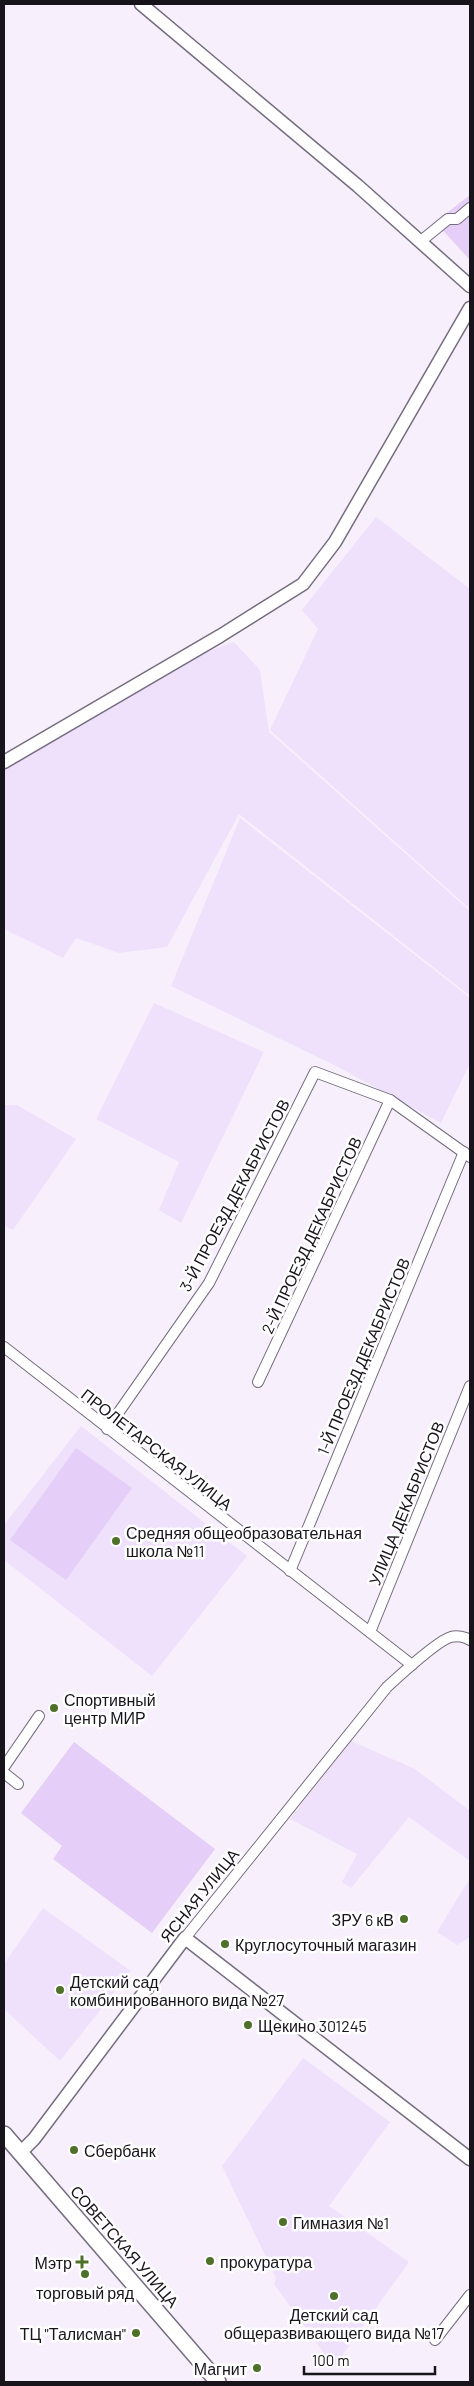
<svg xmlns="http://www.w3.org/2000/svg" width="474" height="2386" font-family="Barlow,sans-serif">
<rect width="100%" height="100%" fill="#f7f0fc"/>
<g fill="#efe0fc">
<path d="M376 517 470 589V909L270 730 318 629 302 610Z"/>
<path d="M234 642 260 670 269 732 470 911V996L239 814 167 947 119 953 76 938 63 958 4 929V770L206 652Z"/>
<path d="M240 818 470 998V1063L441 1123 338 1067 171 986Z"/>
<path d="M154 1003 264 1052 181 1223 159 1210 179 1162 96 1119Z"/>
<path d="M4 1105H17L76 1139 13 1230 4 1226Z"/>
<path d="M81 1426 247 1556 152 1676 4 1560V1525Z"/>
<path d="M351 1741 415 1769 470 1811V1861L409 1817 351 1888 342 1882 357 1854 290 1819Z"/>
<path d="M470 1878V1937L457 1945 437 1932Z"/>
<path d="M43 1908 131 1971 60 2061 4 2009V1964Z"/>
<path d="M303 2058 390 2122 329 2206 409 2262 334 2367 274 2284 276 2278 222 2166Z"/>
</g>
<g fill="#e5cef7">
<path d="M470 195V260L435 222Z"/>
<path d="M76 1448 132 1488 66 1580 10 1540Z"/>
<path d="M74 1742 215 1849 152 1933 53 1859 62 1846 21 1813Z"/>
</g>
<g fill="none" stroke-linecap="round" stroke-linejoin="round">
<g stroke="#766c7f" stroke-width="12">
<g id="minor">
<path d="M421 241 448 219H457L470 208"/>
<path d="M4 1347 412 1665"/>
<path d="M258 1382 390 1100"/>
<path d="M107 1429 209 1283 315 1072 390 1100 470 1157"/>
<path d="M290 1571 464 1152"/>
<path d="M370 1632 470 1386"/>
<path d="M4 1767 39 1716"/>
<path d="M4 1773 18 1784"/>
<path d="M185 1938 387 1687C398 1677 438 1640 451 1637 457 1635 465 1637 470 1640"/>
<path d="M435 2340 470 2295"/>
</g>
</g>
<g stroke="#766c7f" stroke-width="15">
<g id="tertiary">
<path d="M141 4 358 186 470 286"/>
<path d="M4 762 220 636 303 584 335 542 470 308"/>
<path d="M20 2153 34 2139 185 1938 470 2159"/>
</g>
</g>
<g stroke="#766c7f" stroke-width="18">
<path id="primary" d="M4 2134 218 2382"/>
</g>
<use href="#minor" stroke="#fff" stroke-width="10"/>
<use href="#tertiary" stroke="#fff" stroke-width="12"/>
<use href="#primary" stroke="#fff" stroke-width="15"/>
</g>
<g fill="#4e7029" stroke="#fff" stroke-width="2">
<circle cx="116" cy="1541" r="5"/>
<circle cx="54" cy="1708" r="5"/>
<circle cx="404" cy="1919" r="5"/>
<circle cx="225" cy="1944" r="5"/>
<circle cx="60" cy="1990" r="5"/>
<circle cx="248" cy="2025" r="5"/>
<circle cx="74" cy="2150" r="5"/>
<circle cx="283" cy="2222" r="5"/>
<circle cx="210" cy="2261" r="5"/>
<path d="M79.5 2254.5h5v5h5v5h-5v5h-5v-5h-5v-5h5z"/>
<circle cx="85" cy="2274" r="5"/>
<circle cx="334" cy="2296" r="5"/>
<circle cx="136" cy="2333" r="5"/>
<circle cx="257" cy="2368" r="5"/>
</g>
<g text-anchor="middle" dominant-baseline="central" stroke-width="5" stroke-linejoin="round" paint-order="stroke">
<g font-size="16" fill="#18141b" stroke="#fff">
<text transform="translate(234 1195) rotate(-62)">3-Й ПРОЕЗД ДЕКАБРИСТОВ</text>
<text transform="translate(311 1235) rotate(-65)">2-Й ПРОЕЗД ДЕКАБРИСТОВ</text>
<text transform="translate(363 1356) rotate(-67)">1-Й ПРОЕЗД ДЕКАБРИСТОВ</text>
<text transform="translate(157 1449) rotate(38)">ПРОЛЕТАРСКАЯ УЛИЦА</text>
<text transform="translate(406 1503) rotate(-68)">УЛИЦА ДЕКАБРИСТОВ</text>
<text transform="translate(199 1895) rotate(-51)">ЯСНАЯ УЛИЦА</text>
<text transform="translate(125 2246) rotate(49)">СОВЕТСКАЯ УЛИЦА</text>
</g>
<g font-size="16" fill="#18141b" stroke="#fff" text-anchor="start">
<text x="126" y="1532">Средняя общеобразовательная<tspan x="126" dy="18">школа №11</tspan></text>
<text x="64" y="1699">Спортивный<tspan x="64" dy="18">центр МИР</tspan></text>
<text x="394" y="1919" text-anchor="end">ЗРУ 6 кВ</text>
<text x="235" y="1944">Круглосуточный магазин</text>
<text x="70" y="1981">Детский сад<tspan x="70" dy="18">комбинированного вида №27</tspan></text>
<text x="258" y="2025">Щекино 301245</text>
<text x="84" y="2150">Сбербанк</text>
<text x="293" y="2222">Гимназия №1</text>
<text x="220" y="2261">прокуратура</text>
<text x="72" y="2262" text-anchor="end">Мэтр</text>
<text x="85" y="2292" text-anchor="middle">торговый ряд</text>
<text x="334" y="2314" text-anchor="middle">Детский сад<tspan x="334" dy="18">общеразвивающего вида №17</tspan></text>
<text x="126" y="2333" text-anchor="end">ТЦ "Талисман"</text>
<text x="247" y="2368" text-anchor="end">Магнит</text>
</g>
</g>
<rect width="474" height="2386" fill="none" stroke="#18141b" stroke-width="10"/>
<path d="M304 2366v8h131v-8" fill="none" stroke="#18141b" stroke-width="2.5"/>
<text x="312" y="2366" font-size="15" fill="#18141b" stroke="#ffffff" stroke-width="4" paint-order="stroke">100 m</text>
</svg>
